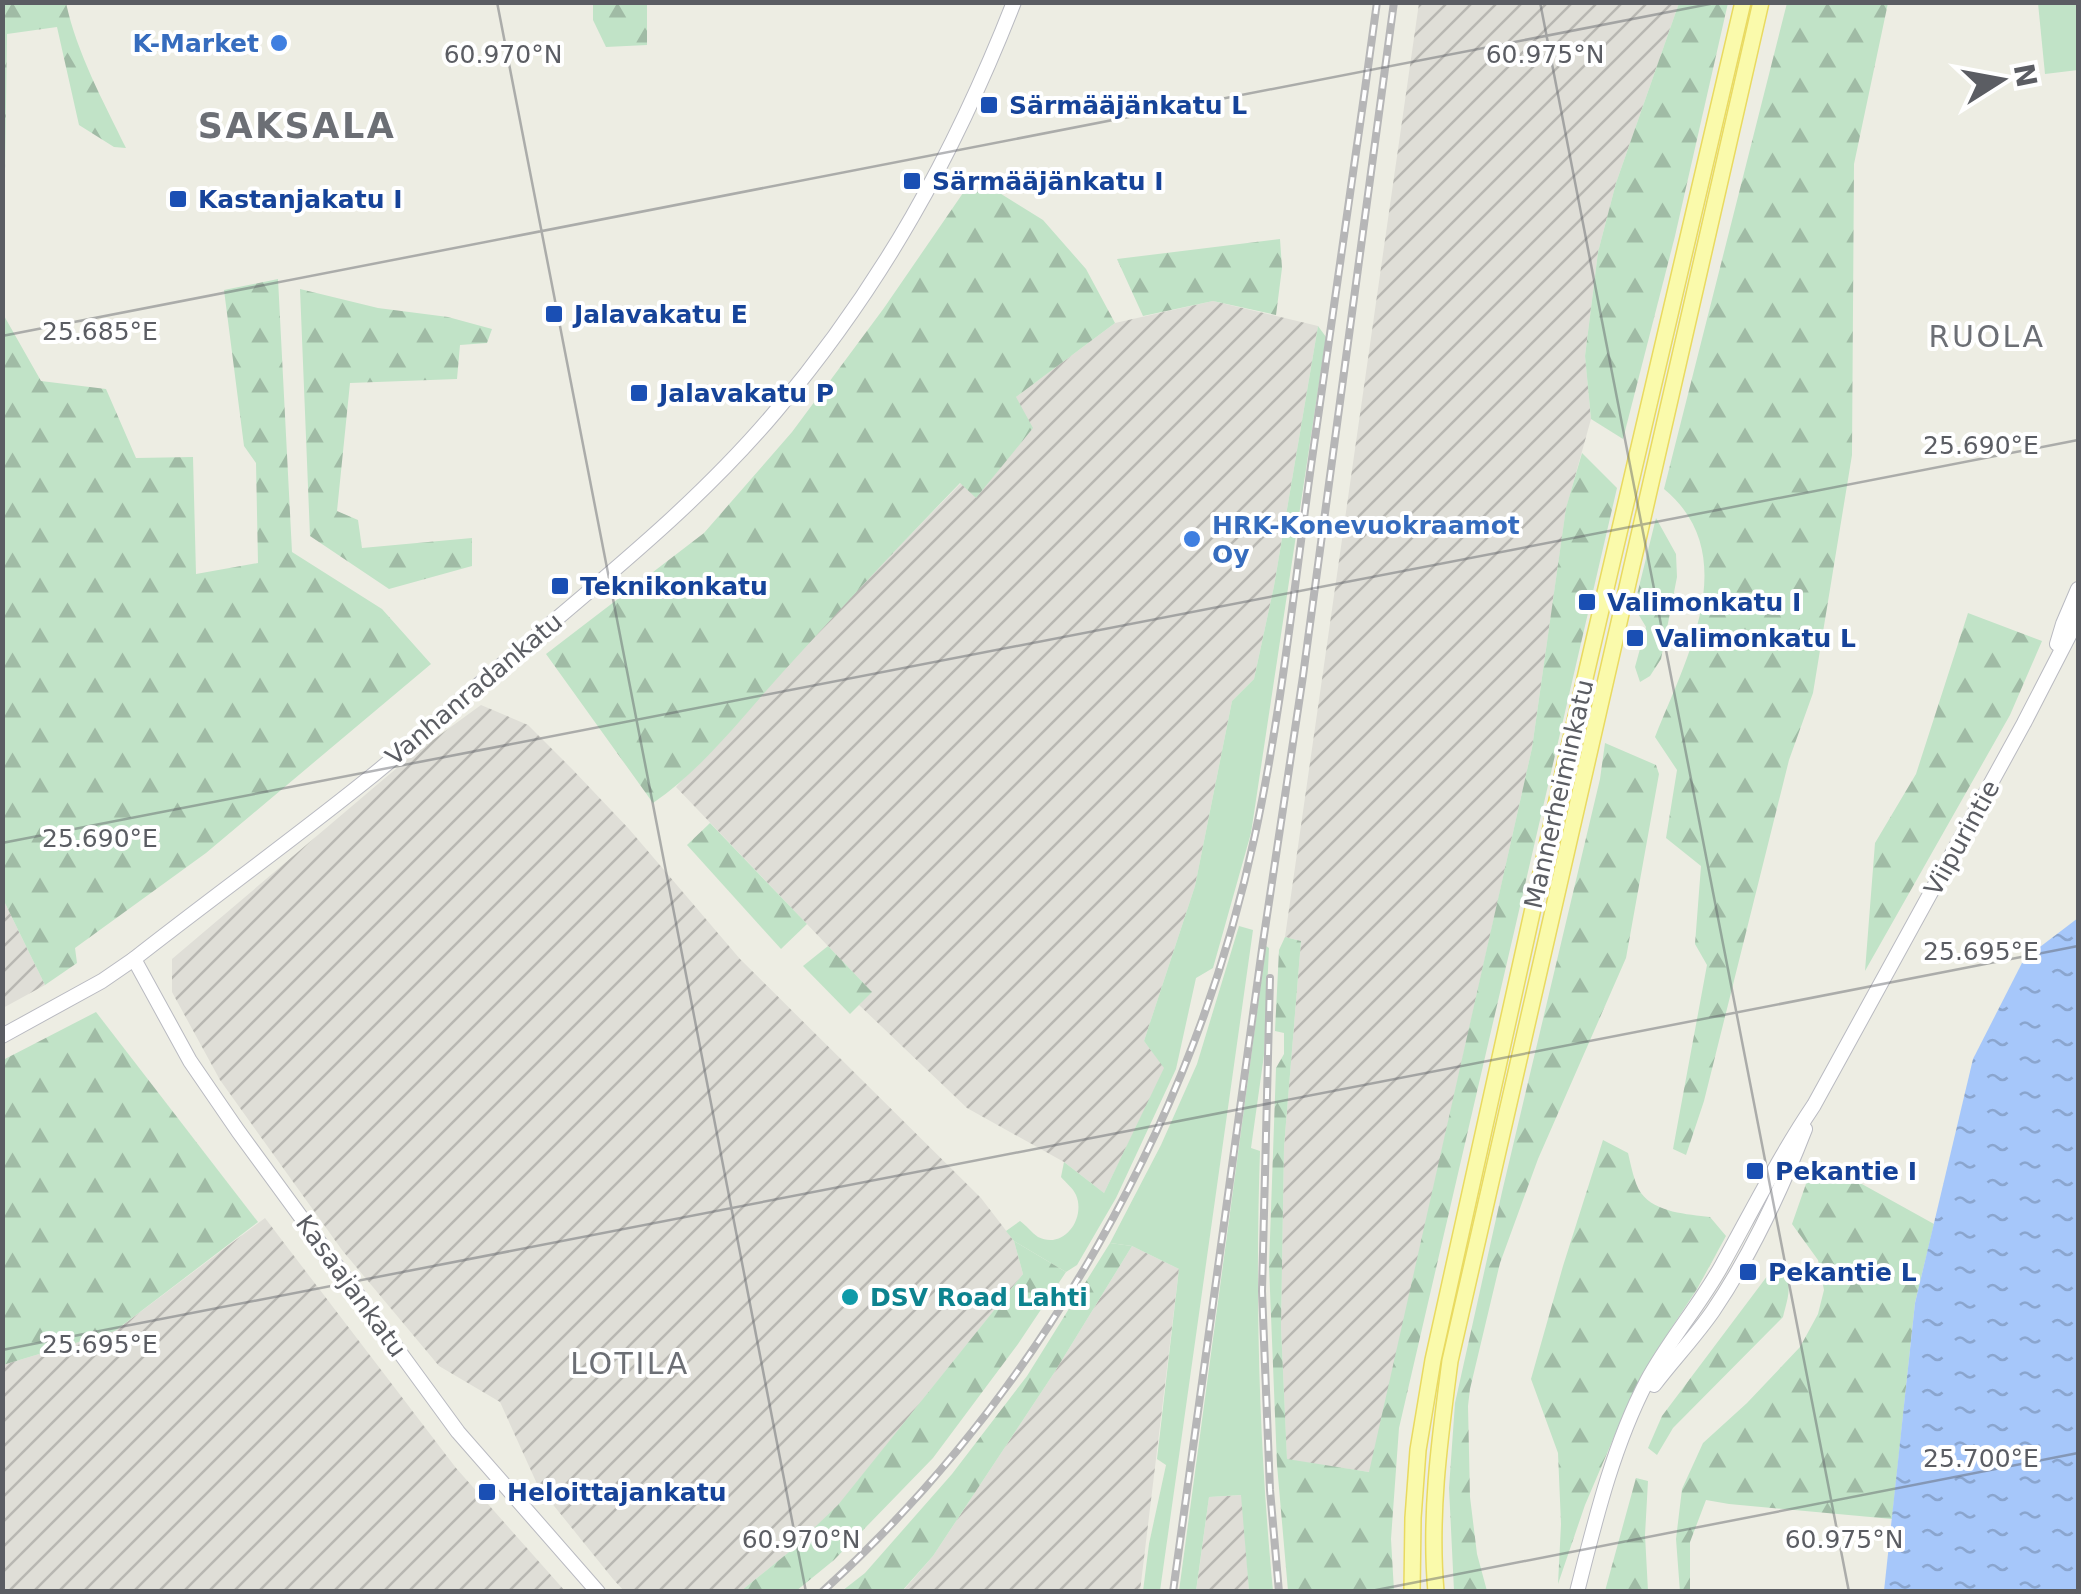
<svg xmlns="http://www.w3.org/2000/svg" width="2081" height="1594" font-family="'DejaVu Sans',sans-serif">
<defs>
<pattern id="industrial-furrows" width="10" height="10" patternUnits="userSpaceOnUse" patternTransform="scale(2.5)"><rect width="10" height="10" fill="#dfded7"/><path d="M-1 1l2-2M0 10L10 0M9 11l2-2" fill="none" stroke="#b8b7b2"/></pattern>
<pattern id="forest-firs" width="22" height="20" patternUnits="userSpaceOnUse" patternTransform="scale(2.5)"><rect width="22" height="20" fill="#c1e3c7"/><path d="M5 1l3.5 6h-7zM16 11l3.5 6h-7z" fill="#a0bba5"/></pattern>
<pattern id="water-ripples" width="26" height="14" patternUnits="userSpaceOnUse" patternTransform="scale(2.5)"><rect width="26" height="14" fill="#a6c7fa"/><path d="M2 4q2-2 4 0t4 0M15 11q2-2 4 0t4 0" fill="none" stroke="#8aa5ce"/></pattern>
</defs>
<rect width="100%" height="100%" fill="#edede3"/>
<g fill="url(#industrial-furrows)">
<path d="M1419 3H1679L1616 183 1598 252 1585 356 1591 419 1566 509 1532 748 1370 1472 1287 1460 1281 1327 1284 1147 1301 941 1285 937Z"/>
<path d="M1213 301 1318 326 1274 586 1254 679 1232 701 1195 886 1144 1041 1165 1068 1104 1193 1064 1162 967 1108 859 1005 871 991 676 787 866 580 961 483 976 497 1016 397 1115 323Z"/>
<path d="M481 705 528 725 573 770 629 829 740 959 981 1198 1014 1241 1023 1274 838 1506 789 1552 741 1591H624L613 1579 538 1486 500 1402 439 1366 342 1250 220 1080 172 992V959L411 756Z"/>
<path d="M2 897 45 985 3 1008H2Z"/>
<path d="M265 1218 456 1468 565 1591 3 1592V1365L115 1331Z"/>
<path d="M1132 1246 1179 1269 1140 1591 902 1592 933 1556 1054 1373Z"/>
<path d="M1242 1495 1249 1591 1196 1592 1209 1497Z"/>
</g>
<g fill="#c1e3c7">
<path d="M2038 3H2078V70L2045 74Z"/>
<path d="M1318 326 1326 337 1251 833 1213 968 1196 978 1176 1069 1116 1198 1077 1265 1066 1272 1014 1241 1006 1231 1020 1221C1026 1225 1032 1233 1038 1237 1064 1250 1086 1218 1076 1195 1073 1188 1066 1183 1061 1177L1064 1162 1104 1193 1164 1068 1144 1041 1195 886 1232 701 1254 679 1274 586Z"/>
<path d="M1239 926 1253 930 1160 1591H1143L1149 1544 1166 1465 1157 1459 1179 1269 1132 1246 1110 1243 1161 1145 1197 1064Z"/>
<path d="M1266 946 1269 948 1264 1055 1251 1148 1260 1151C1255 1298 1259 1445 1273 1591H1249L1241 1495 1209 1497 1196 1591H1179Z"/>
</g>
<g fill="url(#forest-firs)">
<path d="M3 2 66 3C77 53 103 101 126 148L114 147 79 125 57 27 7 34 3 314 41 381 106 389 136 458 193 457 196 574 258 563 256 463 244 446 224 290 278 279 292 552 382 609 431 664 206 853 75 948 77 963 45 985 2 897Z"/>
<path d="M593 3H647V45L606 47 593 20Z"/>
<path d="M1679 3H1728L1675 236 1623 439 1591 419 1585 356 1598 252 1616 183Z"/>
<path d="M1787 3H1888L1854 164 1852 455 1813 693 1789 760 1704 1101 1686 1155 1673 1149 1707 965 1695 944 1701 866 1666 838 1677 770 1655 737C1686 659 1744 555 1664 489Z"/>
<path d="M974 177 1043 220 1086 269 1115 323 1016 397 1033 428 976 498 960 483C900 545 841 608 782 673 742 717 703 769 653 803L546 654 704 533 792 432 884 308Z"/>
<path d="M1280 239 1282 268 1276 315 1213 301 1143 316 1117 259Z"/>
<path d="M300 289 378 308 448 317 492 329 487 343 460 345 457 379 350 383 337 511 358 520 362 548 472 538V566L389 589 310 536Z"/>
<path d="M1582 453 1617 488 1399 1428 1391 1539 1394 1591H1288L1277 1465 1269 1266 1276 1068 1284 1054V1033L1275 1031 1279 950 1285 937 1301 941 1284 1147 1281 1327 1287 1459 1369 1472 1532 748 1566 508Z"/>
<path d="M1656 518 1676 554 1677 577 1661 659 1650 676 1640 682 1635 667 1646 627 1634 607Z"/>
<path d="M1968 613 2042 641 2010 715 1865 971 1875 843 1916 774Z"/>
<path d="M1605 743 1656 765 1659 774 1626 958 1538 1159 1500 1263 1470 1389 1468 1406 1470 1497 1477 1554 1487 1591H1454L1449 1488 1455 1403 1502 1192 1600 779Z"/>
<path d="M710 823 807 924 781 949 687 845Z"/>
<path d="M828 946 872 992 850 1014 803 966Z"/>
<path d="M96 1012 258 1222 115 1331 3 1365V1060Z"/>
<path d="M1603 1140 1628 1153C1631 1165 1634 1183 1641 1193 1656 1213 1687 1214 1710 1217L1726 1236 1697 1289 1655 1353 1631 1397 1585 1505 1558 1584 1561 1524 1558 1453 1531 1379 1563 1266Z"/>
<path d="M1815 1158 1934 1224 1915 1303 1892 1519 1729 1504 1706 1500 1690 1542V1591L1680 1592 1676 1539 1682 1489 1703 1443 1747 1403 1800 1347 1818 1314 1824 1290 1818 1260 1792 1224Z"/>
<path d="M1014 1241 1066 1272 1018 1344 933 1458 834 1560 796 1591H741L789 1552 838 1505 1023 1274Z"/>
<path d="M1110 1243 1132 1246 1054 1373 933 1556 902 1591H842L865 1573 952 1474 1027 1376Z"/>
<path d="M1777 1263C1794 1282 1789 1293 1783 1317L1673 1428 1657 1455 1648 1448 1662 1416Z"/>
<path d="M1636 1478 1648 1481 1645 1535 1648 1591H1605Z"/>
</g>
<path fill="url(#water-ripples)" d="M2078 918V1591H1884L1915 1303 1973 1059 2024 959Z"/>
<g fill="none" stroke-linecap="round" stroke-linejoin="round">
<g stroke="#b9bac1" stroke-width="16">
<g id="secondary">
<path d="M2057 644 2063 624 2078 589"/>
<path d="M134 959 190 1061 238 1131 458 1432 598 1592"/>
<path d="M2 1036 102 981 134 959C213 897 295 838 373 775 426 732 476 686 528 643 614 570 703 498 776 411 882 285 954 155 1014 2"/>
<path d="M1654 1385C1673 1360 1695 1337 1713 1311 1751 1255 1780 1193 1805 1129"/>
<path d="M1577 1592C1595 1521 1613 1446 1647 1381 1669 1340 1700 1305 1722 1265 1752 1211 1779 1157 1814 1105L2024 723 2073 628 2078 603"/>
</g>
</g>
<g stroke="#e9da60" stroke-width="18">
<g id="primary">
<path d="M1412 1592 1413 1518 1418 1450 1433 1360 1565 764 1743 2"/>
<path d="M1436 1592C1429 1514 1440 1437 1450 1361L1761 2"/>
</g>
</g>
<use href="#secondary" stroke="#fff" stroke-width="14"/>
<use href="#primary" stroke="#fafaab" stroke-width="15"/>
<g stroke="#b6b6b7" stroke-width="8">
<g id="rail">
<path d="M1270 978 1262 1291 1270 1490 1279 1592"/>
<path d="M822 1592C1038 1397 1195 1119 1255 835 1281 714 1294 589 1311 466 1333 312 1356 157 1377 2"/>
<path d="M1173 1592 1263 942 1303 676 1394 2"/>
</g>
</g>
<use href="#rail" stroke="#fff" stroke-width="4" stroke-dasharray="11" stroke-linecap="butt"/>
</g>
<path fill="none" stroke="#5b5d63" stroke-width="2.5" stroke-opacity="0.45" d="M497 2 806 1592M1540 2 1849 1592M2 336 1720 2M2 843 2078 440M2 1350 2078 946M1366 1592 2078 1453"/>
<g fill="#3f7fe0" stroke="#fff" stroke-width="4">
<circle cx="279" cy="43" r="10"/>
<circle cx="1192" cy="539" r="10"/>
</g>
<g fill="#1a4fb4" stroke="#fff" stroke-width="4">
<rect x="979" y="95" width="20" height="20" rx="5"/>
<rect x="902" y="171" width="20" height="20" rx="5"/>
<rect x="168" y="189" width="20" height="20" rx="5"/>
<rect x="544" y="304" width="20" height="20" rx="5"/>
<rect x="629" y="383" width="20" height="20" rx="5"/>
<rect x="550" y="576" width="20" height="20" rx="5"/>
<rect x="1577" y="592" width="20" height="20" rx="5"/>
<rect x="1625" y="628" width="20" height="20" rx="5"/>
<rect x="1745" y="1161" width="20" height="20" rx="5"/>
<rect x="1738" y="1262" width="20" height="20" rx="5"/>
<rect x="477" y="1482" width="20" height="20" rx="5"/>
</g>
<circle fill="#0f9aa8" stroke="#fff" stroke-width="4" cx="850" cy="1297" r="10"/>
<g text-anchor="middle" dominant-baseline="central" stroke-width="8" stroke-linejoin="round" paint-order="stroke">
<g font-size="25" font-weight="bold" fill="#366cbe" stroke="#fff" text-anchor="end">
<text x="259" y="43">K-Market</text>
<text x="1212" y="525" text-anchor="start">HRK-Konevuokraamot<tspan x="1212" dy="29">Oy</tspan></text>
</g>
<g font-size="25" font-weight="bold" fill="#164399" stroke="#fff" text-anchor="start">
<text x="1009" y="105">Särmääjänkatu L</text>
<text x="932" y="181">Särmääjänkatu I</text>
<text x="198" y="199">Kastanjakatu I</text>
<text x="574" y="314">Jalavakatu E</text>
<text x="659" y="393">Jalavakatu P</text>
<text x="580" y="586">Teknikonkatu</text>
<text x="1607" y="602">Valimonkatu I</text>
<text x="1655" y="638">Valimonkatu L</text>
<text x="1775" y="1171">Pekantie I</text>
<text x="1768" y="1272">Pekantie L</text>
<text x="507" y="1492">Heloittajankatu</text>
</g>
<g font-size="25" fill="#5b5d63" stroke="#fff">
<text transform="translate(474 689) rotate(-40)">Vanhanradankatu</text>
<text transform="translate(1559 794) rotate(-77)">Mannerheiminkatu</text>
<text transform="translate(1962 838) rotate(-61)">Viipurintie</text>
<text transform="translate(351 1286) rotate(54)">Kasaajankatu</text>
</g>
<g font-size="25" font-weight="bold" fill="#0d838f" stroke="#fff" text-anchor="start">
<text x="870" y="1297">DSV Road Lahti</text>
</g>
<g font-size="30" letter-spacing="2.5" fill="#6c6f75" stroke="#fff">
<text x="1987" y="336">RUOLA</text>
<text x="630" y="1363">LOTILA</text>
</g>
<g font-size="35" font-weight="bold" letter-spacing="2.5" fill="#6c6f75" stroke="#fff">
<text x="297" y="126">SAKSALA</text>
</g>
</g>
<g font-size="25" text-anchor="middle" fill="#5b5d63" stroke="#fff" stroke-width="8" stroke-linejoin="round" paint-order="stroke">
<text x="503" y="63">60.970°N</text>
<text x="1545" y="63">60.975°N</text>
<text x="100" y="340">25.685°E</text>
<text x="1981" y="454">25.690°E</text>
<text x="100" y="847">25.690°E</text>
<text x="1981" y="960">25.695°E</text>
<text x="100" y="1353">25.695°E</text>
<text x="1981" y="1467">25.700°E</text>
<text x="801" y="1548">60.970°N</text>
<text x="1844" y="1548">60.975°N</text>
</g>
<rect width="2081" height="1594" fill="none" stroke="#5b5d63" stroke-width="10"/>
<g transform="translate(2001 80) rotate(79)" stroke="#ffffff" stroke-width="8" paint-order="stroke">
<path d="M0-8L18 38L0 25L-18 38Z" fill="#5b5d63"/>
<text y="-15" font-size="28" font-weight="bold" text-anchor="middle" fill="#5b5d63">N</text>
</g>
</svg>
